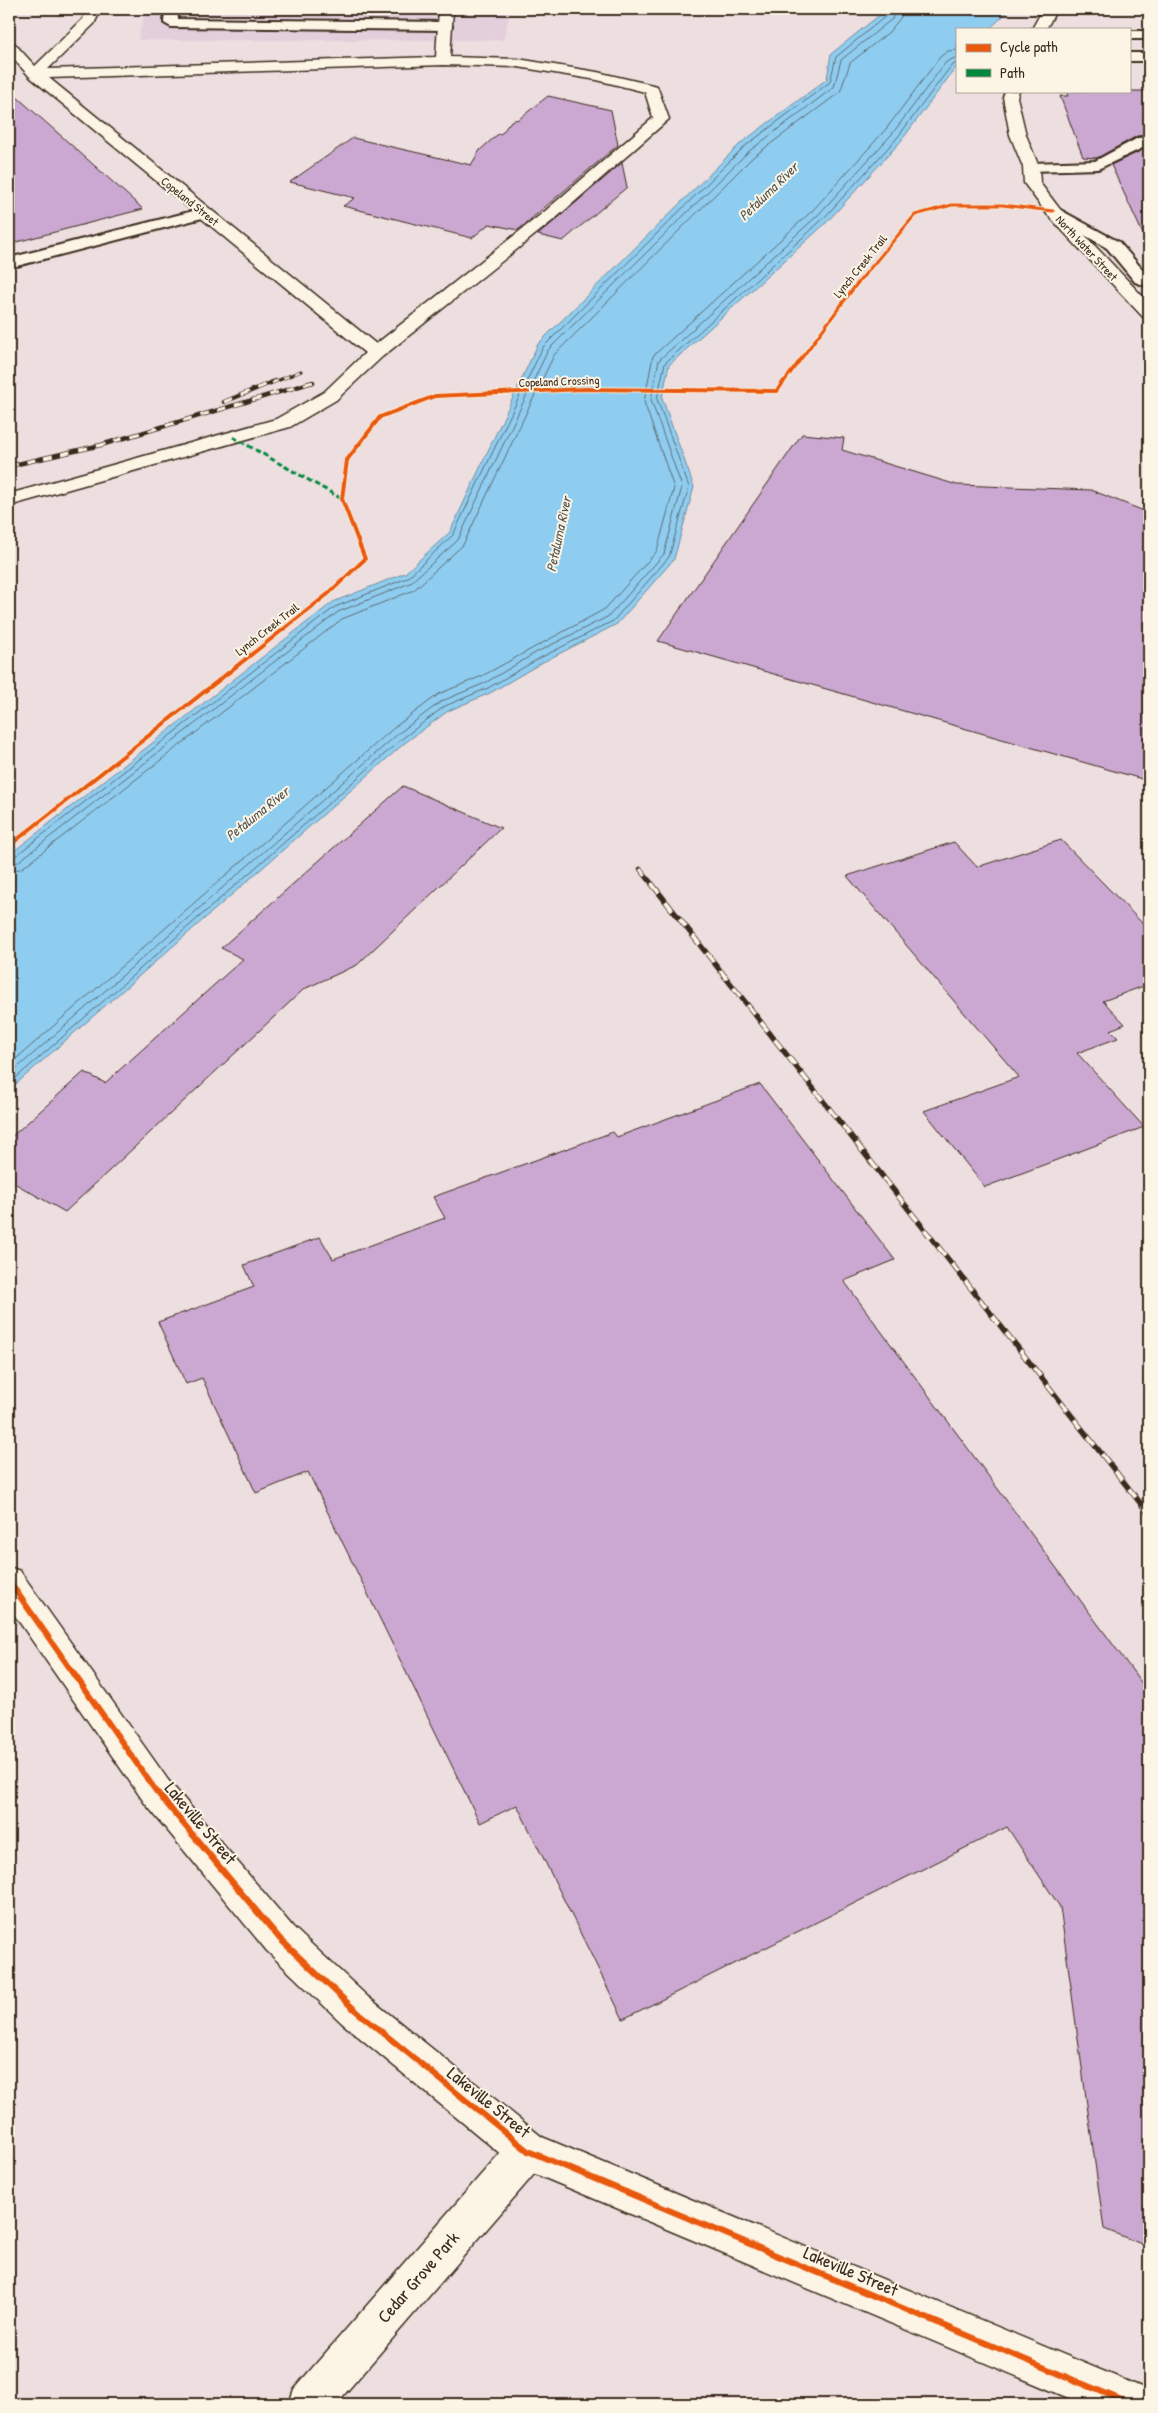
<svg xmlns="http://www.w3.org/2000/svg" width="1158" height="2413" font-family="'Patrick Hand',sans-serif">
<rect width="100%" height="100%" fill="#eddedf"/>
<filter id="ink" filterUnits="userSpaceOnUse"><feTurbulence type="fractalNoise" baseFrequency=".02" numOctaves="2"/><feDisplacementMap in="SourceGraphic" scale="10" xChannelSelector="R" yChannelSelector="G"/><feConvolveMatrix kernelMatrix="1 2 1 2 8 2 1 2 1" color-interpolation-filters="sRGB"/></filter>
<g filter="url(#ink)">
<path fill="#e3cedb" d="M146 9H511L503 40H138Z"/>
<path fill="#8fcdf0" stroke="#6d8c9c" d="M887 9H1011L989 29H957V66L901 141 826 223 669 365 662 398 694 487 674 559 617 624 543 662 490 693 448 711 406 742 9 1090V855L333 602 405 573 450 532 538 344 741 143 827 79 831 54Z"/>
<g fill="none" stroke-linecap="round" stroke-linejoin="round">
<g stroke="#5d6b72" stroke-width="1">
<path d="M9 858 14 857 335 607 407 578 453 535 543 347 744 147 830 82 836 57 887 15 889 9"/>
<path d="M9 865 18 862 338 612 410 583 458 540 548 350 748 152 834 87 841 60 892 19 896 9"/>
<path d="M9 872 22 868 342 619 414 590 463 545 554 355 753 157 840 92 850 63 889 32 901 17 903 9"/>
<path d="M9 1065 395 727 439 694 482 676 605 609 657 551 674 488 644 402 653 356 813 210 886 129 940 57 948 51 957 50"/>
<path d="M9 1075 399 733 442 701 485 683 537 652 609 616 664 554 682 487 651 400 659 360 818 215 892 134 946 62 957 57"/>
<path d="M9 1084 403 738 445 706 488 688 540 658 613 621 669 557 689 487 657 399 665 363 823 219 897 138 951 66 957 63"/>
</g>
</g>
<g fill="#cba8d1" stroke="#3b2a1e">
<path d="M9 90 59 134 143 209 9 244Z"/>
<path d="M1066 91H1149V135L1137 136 1097 158 1083 157 1060 96H1068Z"/>
<path d="M548 96 611 110 618 145 518 230 489 224 472 238 343 206 355 198 290 182 353 138 471 165 480 150 497 135 502 133 511 121 519 119Z"/>
<path d="M1149 147V247L1111 165Z"/>
<path d="M622 163 627 187 563 241 538 235Z"/>
<path d="M802 434 844 438 842 450 957 485 1091 490 1149 513V781L658 641Z"/>
<path d="M403 786 501 828 357 965 304 989 65 1212 9 1180V1139L84 1072 105 1083 243 959 221 948Z"/>
<path d="M1061 840 1149 930V984L1103 1001 1125 1024 1110 1030 1118 1038 1077 1053 1144 1127 985 1187 924 1111 1019 1077 847 876 954 842 977 867Z"/>
<path d="M760 1084 895 1260 844 1281 1149 1693V2247L1104 2229 1060 1907 1007 1827 623 2019 517 1805 480 1823 308 1472 256 1493 202 1378 186 1384 158 1322 254 1287 244 1265 320 1237 333 1259 445 1218 433 1197 613 1132 617 1137Z"/>
</g>
<g fill="none" stroke-linecap="round" stroke-linejoin="round">
<g stroke="#3b2a1e" stroke-width="4">
<g id="service">
<path d="M165 9H177L178 19 445 22 452 26 445 30 171 27 164 23Z"/>
<rect x="1129" y="31" width="20" height="8"/>
<rect x="1129" y="53" width="20" height="8"/>
<path d="M1149 137V145L1098 169 1031 171 1024 167 1031 163 1095 161 1138 138Z"/>
<path d="M1053 206 1119 242 1149 277V287L1135 282 1107 248 1048 214 1045 211 1048 208Z"/>
<path d="M205 208 210 210 213 213 210 216 9 268V258Z"/>
</g>
</g>
<g stroke="#3b2a1e" stroke-width="3">
<g id="minor">
<path d="M87 9H101L94 24 48 69 436 57 439 9H453L450 57 518 59 597 72 657 86 669 119 556 218 382 357 336 400 290 427 9 506V494L276 419 324 392 365 353 30 77 9 54V42L14 43 35 66 83 19ZM443 65 518 67 597 80 645 92 653 118 544 212 376 344 49 78Z"/>
<path d="M1043 9H1057L1046 29H1032Z"/>
<path d="M1005 91H1019L1017 97 1026 135 1039 167 1040 183 1059 208 1149 303V318L1143 317 1047 214 1024 183 1023 167 1010 135 1003 97Z"/>
<path d="M528 2132 542 2137 547 2151 542 2165 336 2404H289L294 2389 514 2137Z"/>
</g>
</g>
<g stroke="#3b2a1e" stroke-width="3">
<path id="secondary" d="M9 1567 20 1571 168 1780 293 1927 368 1997 542 2137 1146 2389 1149 2404H1083L514 2165 342 2023 267 1951 144 1802 9 1607Z"/>
</g>
<use href="#service" fill="#fcf5e5" fill-rule="evenodd"/>
<use href="#minor" fill="#fcf5e5" fill-rule="evenodd"/>
<use href="#secondary" fill="#fcf5e5" fill-rule="evenodd"/>
<g stroke="#3b2a1e" stroke-width="3">
<g id="rail-far2">
<path d="M272 383 301 371"/>
<path d="M311 383 313 382"/>
</g>
</g>
<g stroke="#3b2a1e" stroke-width="4.5">
<g id="rail-far1">
<path d="M224 402 275 381"/>
<path d="M9 466 101 445 313 382"/>
<path d="M640 869 653 885"/>
</g>
</g>
<g stroke="#3b2a1e" stroke-width="5.5">
<path id="rail" d="M652 884 1149 1514"/>
</g>
<use href="#rail-far2" stroke="#fcf5e5" stroke-width="2" stroke-dasharray="6" stroke-linecap="butt"/>
<use href="#rail-far1" stroke="#fcf5e5" stroke-width="3" stroke-dasharray="9" stroke-linecap="butt"/>
<use href="#rail" stroke="#fcf5e5" stroke-width="4" stroke-dasharray="11" stroke-linecap="butt"/>
<path stroke="#00873e" stroke-width="3" stroke-dasharray="5.5 3" stroke-linecap="butt" d="M233 437 342 499"/>
<g stroke="#fcf5e5" stroke-width="5">
<path id="cycleway-far2" d="M783 383 856 285 915 215 952 205H1002L1053 211"/>
</g>
<g stroke="#fcf5e5" stroke-width="6">
<path id="cycleway-far1" d="M9 846 328 594 365 559 342 499 347 460 380 417 435 396 584 389 777 391 784 381"/>
</g>
<g stroke="#fcf5e5" stroke-width="9">
<path id="cycleway" d="M9 1581 156 1791 280 1939 355 2010 528 2151 1131 2404"/>
</g>
<use href="#cycleway-far2" stroke="#e8590c" stroke-width="3"/>
<use href="#cycleway-far1" stroke="#e8590c" stroke-width="4"/>
<use href="#cycleway" stroke="#e8590c" stroke-width="6"/>
</g>
</g>
<g text-anchor="middle" dominant-baseline="central" stroke-width="4" stroke-linejoin="round" paint-order="stroke">
<g font-size="12" fill="#3b2a1e" stroke="#fcf5e5">
<text transform="translate(190 201) rotate(39)">Copeland Street</text>
<text transform="translate(1087 248) rotate(47)">North Water Street</text>
<text transform="translate(860 266) rotate(-51)">Lynch Creek Trail</text>
<text transform="translate(559 381) rotate(-2)">Copeland Crossing</text>
<text transform="translate(267 629) rotate(-38)">Lynch Creek Trail</text>
</g>
<g font-size="14" font-style="italic" fill="#505352" stroke="#fcf5e5">
<text transform="translate(768 191) rotate(-44)">Petaluma River</text>
<text transform="translate(558 534) rotate(-78)">Petaluma River</text>
<text transform="translate(257 813) rotate(-39)">Petaluma River</text>
</g>
<g font-size="18" fill="#3b2a1e" stroke="#fcf5e5">
<text transform="translate(201 1823) rotate(50)">Lakeville Street</text>
<text transform="translate(489 2102) rotate(39)">Lakeville Street</text>
<text transform="translate(851 2271) rotate(23)">Lakeville Street</text>
<text transform="translate(418 2277) rotate(-49)">Cedar Grove Park</text>
</g>
</g>
<rect width="1158" height="2413" fill="none" stroke="#fcf5e5" stroke-width="30"/>
<rect x="15" y="15" width="1128" height="2383" fill="none" stroke="#3b2a1e" stroke-width="2" filter="url(#ink)"/>
<rect x="956" y="28" width="175" height="65" fill="#fcf5e5" stroke="#afa495"/>
<rect x="966" y="44" width="25" height="8" fill="#e8590c" stroke="#afa495"/>
<text x="1000" y="52" font-size="15" fill="#3b2a1e">Cycle path</text>
<rect x="966" y="69" width="25" height="8" fill="#00873e" stroke="#afa495"/>
<text x="1000" y="78" font-size="15" fill="#3b2a1e">Path</text>
</svg>
